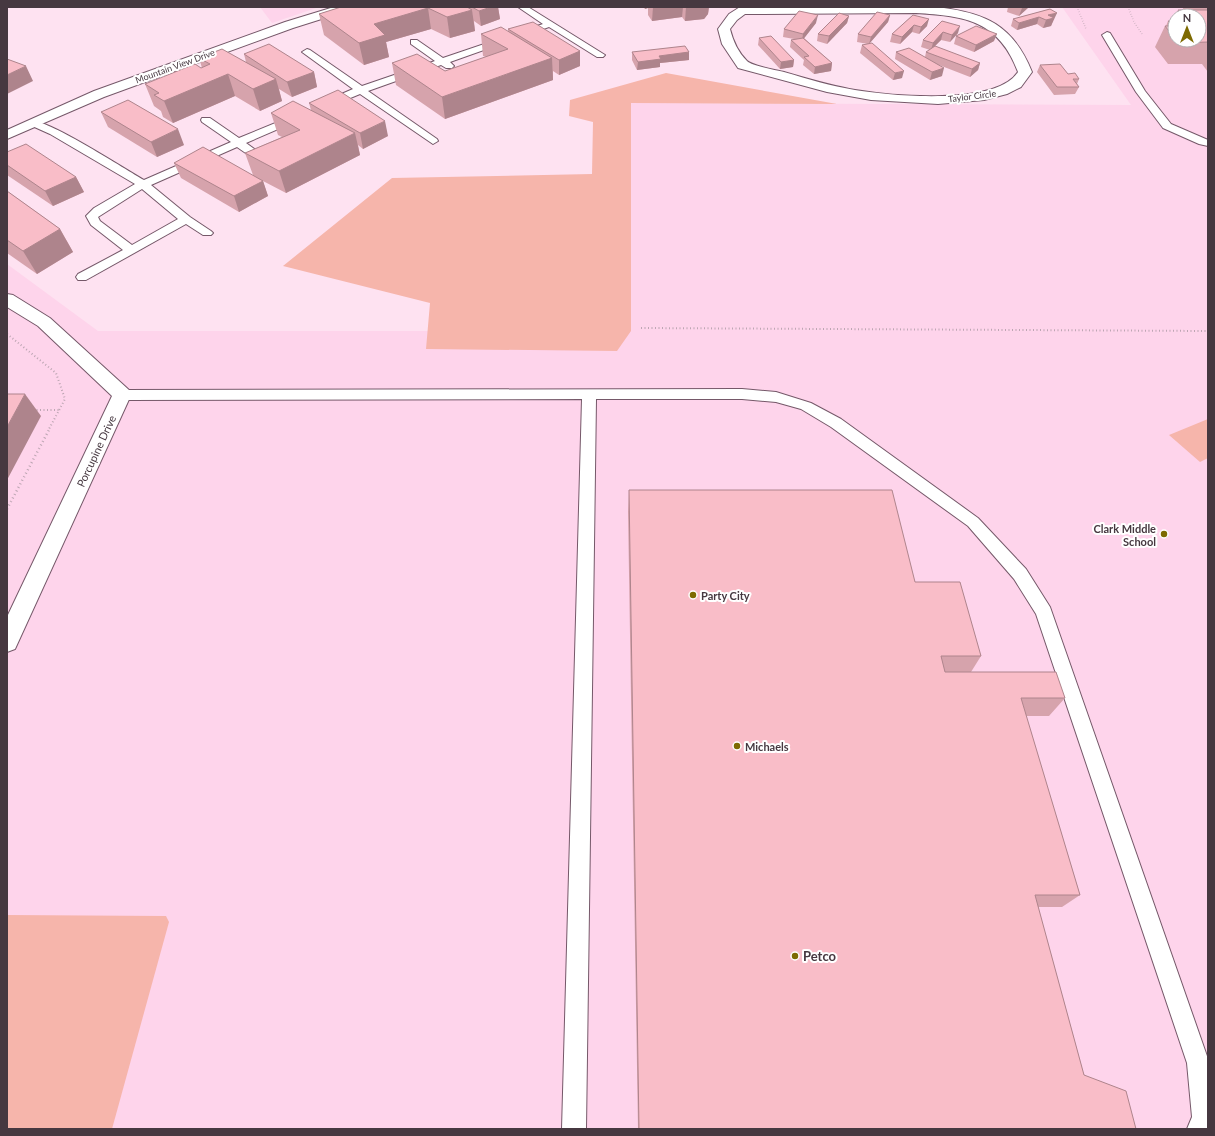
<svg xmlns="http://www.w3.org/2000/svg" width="1215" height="1136" font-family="Lato,sans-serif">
<rect width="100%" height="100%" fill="#fee2f1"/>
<g fill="#fed4eb" fill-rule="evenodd">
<path d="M260 7H319L272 23Z"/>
<path d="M1062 7H1208V1129H7V264L98 331H631V103L1131 105ZM1175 16H1199V40H1175Z"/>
</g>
<g fill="#f6b5ab">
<path d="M666 73 837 104 631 103V331L617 351 426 349 430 303 283 266 392 178 592 174 593 122 569 116 570 100Z"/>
<path d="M1208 419V458L1200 462 1169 435Z"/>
<path d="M7 915 166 916 169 922 112 1129H7Z"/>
</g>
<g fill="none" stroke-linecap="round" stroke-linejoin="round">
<g stroke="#755869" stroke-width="2">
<g id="service">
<path d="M518 7H528L605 55 603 57H597L549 27 450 62 454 66 452 68H446L441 65 368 91 437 139 438 141 433 144 360 94 331 106H323L322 104 323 102 353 89 302 52 307 49 310 50 362 86 435 61 411 44V40H417L443 58 543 24Z"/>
<path d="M1107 32 1110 33 1145 91 1171 124 1208 140V146L1199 144 1163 128 1136 92 1102 35Z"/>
<path d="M295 115 299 116 300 118 299 120 246 143 271 161 272 163 271 165H263L237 147 151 185 190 217 211 231 213 233 211 235H203L186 224 86 280H78L76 277 78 274 123 250 91 225 86 216 94 208 135 184 50 134 30 125 29 123 30 121C45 117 126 170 144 180L231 142 202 122 201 120 202 118H210L239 138ZM142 189 178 219 132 245 100 221 98 217Z"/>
<path d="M742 389 776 392 811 403 841 419 978 518 1026 569 1050 607 1208 1059V1129H1187L1192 1117 1187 1063 1036 614 1014 579 968 526 831 427 801 409 776 402 742 399H596L586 1129H562L582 399 122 400 117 398 115 395 117 392 122 390Z"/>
</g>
</g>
<g stroke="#755869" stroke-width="2">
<g id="minor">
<path d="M740 7H937C986 13 1013 25 1032 72L1021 87 1007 94 984 100 938 104 871 100 827 92 738 68 722 44 718 29 729 14ZM916 13C966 16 999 21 1018 72 996 106 892 96 855 90 831 86 808 79 784 72 776 70 752 66 747 61 738 52 733 41 730 29L737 20 745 14Z"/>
<path d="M7 294 13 295 50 318 129 390 131 395 15 649 7 652V617L112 396 38 326 7 307Z"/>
</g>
</g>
<g stroke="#755869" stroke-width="2">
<path id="tertiary" d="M334 7H352L350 10 293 28 104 97 7 139V130L94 91 285 22Z"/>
</g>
<g stroke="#bda6b3" stroke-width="1.5" stroke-dasharray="0.5 2" stroke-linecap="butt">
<path d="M1077 7 1086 29"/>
<path d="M1128 7 1134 22 1142 34"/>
</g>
<g stroke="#bda6b3" stroke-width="2" stroke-dasharray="1 2.5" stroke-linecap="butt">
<path d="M641 328 1208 331"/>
<path d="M7 334 56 373 65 399 49 429"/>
<path d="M33 410H59"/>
</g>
<path stroke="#bda6b3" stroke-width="2.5" stroke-dasharray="1 3" stroke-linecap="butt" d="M7 509 50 428"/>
<use href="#service" fill="#fff" fill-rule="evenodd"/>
<use href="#minor" fill="#fff" fill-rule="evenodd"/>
<use href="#tertiary" fill="#fff" fill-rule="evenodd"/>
</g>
<g fill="#d6a3ac" fill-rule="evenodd">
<path d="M341 7H498L500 19 481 26 474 21 475 31 450 38 431 29 386 42 389 57 364 65 324 35 319 14Z"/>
<path d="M643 7H709L708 14 704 19 685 21 682 17 652 21 648 15V8L645 9Z"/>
<path d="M1008 7H1029L1019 16 1007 12Z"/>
<path d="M1182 7H1208V72L1202 64H1168L1155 47 1165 26H1166L1168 21H1173L1178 10H1184ZM1175 16H1199V40H1175Z"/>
<path d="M1050 9 1054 20H1053L1051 26 1043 28 1037 24 1017 30 1011 26 1013 19Z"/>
<path d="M890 15 888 22 869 44 902 78 893 80 860 53 862 45 868 44 857 42 858 34Z"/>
<path d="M913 15 927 26 919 34 912 32 900 44 890 42 892 34Z"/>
<path d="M849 16 847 23 827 44 817 41 818 34Z"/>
<path d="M942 21 958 33 950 42 941 40 933 48 980 63 978 70 970 77 939 65 942 76 930 80 895 59 896 52 925 57 926 52 930 50 921 47 923 40Z"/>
<path d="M816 23 804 38 832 63 831 71 814 74 803 65 804 60 790 47 791 40 794 39 783 37 784 29Z"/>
<path d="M508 29 580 51V66L559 75 553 71V80L445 119 396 85 392 63 445 71 486 57 483 56 481 34 508 32Z"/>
<path d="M956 36 994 41 974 52 954 44Z"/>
<path d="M759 38 794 60 793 67 780 69 758 45Z"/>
<path d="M632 52H689V60L660 63V67L637 70 632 60Z"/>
<path d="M244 54 314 72 317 87 292 97 279 89 282 101 260 111 235 96 173 123 163 117 161 111 154 106 145 84 202 68 199 58 246 62Z"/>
<path d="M1040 65 1079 79 1077 84 1079 87 1075 94 1054 95 1037 72Z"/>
<path d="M309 103 388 136 363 149 358 145 360 155 286 193 263 181 268 196 239 212 181 178 174 163 253 175 245 153 282 137 278 135 271 113 311 110Z"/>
<path d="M101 112 184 145 157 157 108 127Z"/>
<path d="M7 152 76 177 84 192 53 206 7 175Z"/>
<path d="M7 191 60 229 73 252 37 274 7 253Z"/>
<path d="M629 490 915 582 981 656 971 672 1065 698 1049 716H1026L1080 895 1062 907H1038L1084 1075 1136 1129H638L628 512Z"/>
</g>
<g fill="#ae848c">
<path d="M491 7H498L500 19 481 26 479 11Z"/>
<path d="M645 7H649L648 8 645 9Z"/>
<path d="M653 7H683L682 17 652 21Z"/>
<path d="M686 7H709L708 14 704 19 685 21Z"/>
<path d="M1023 7H1029L1019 16 1022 8Z"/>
<path d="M428 8 431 29 386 42 389 57 364 65 359 43 374 24Z"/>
<path d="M472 10 475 31 450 38 447 17Z"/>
<path d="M1057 13 1051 26 1043 28 1048 15Z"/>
<path d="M818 15 816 23 802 41 803 34Z"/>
<path d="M890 15 888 22 869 44 871 37Z"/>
<path d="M849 16 847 23 827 44 829 36Z"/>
<path d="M1039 17 1037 24 1017 30 1019 23Z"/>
<path d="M929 19 927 26 919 34 921 27Z"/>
<path d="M914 25 912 32 900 44 902 37Z"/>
<path d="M960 26 958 33 950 42 952 35Z"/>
<path d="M943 32 941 40 931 50 933 43Z"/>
<path d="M997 34 994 41 974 52 976 45Z"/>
<path d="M580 51V66L559 75V60Z"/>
<path d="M689 52V60L660 63V67L637 70 638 62 659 56Z"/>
<path d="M552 58 553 80 445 119 442 97Z"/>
<path d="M794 60 793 67 780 69 781 62Z"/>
<path d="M832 63 831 71 814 74 815 67Z"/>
<path d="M980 63 978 70 970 77 972 69Z"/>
<path d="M26 66 33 81 7 94V75Z"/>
<path d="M944 68 942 76 930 80 932 72Z"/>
<path d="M904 71 902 78 893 80 895 73Z"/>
<path d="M314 72 317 87 292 97 287 82Z"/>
<path d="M228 74 235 96 173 123 164 101Z"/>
<path d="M276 79 282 101 260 111 253 89Z"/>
<path d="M385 121 388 136 363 149 360 133Z"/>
<path d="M178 129 184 145 157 157 151 142Z"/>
<path d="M355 133 360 155 286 193 279 171Z"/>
<path d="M76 177 84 192 53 206 45 191Z"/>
<path d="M263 181 268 196 239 212 234 196Z"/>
<path d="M60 229 73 252 37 274 23 251Z"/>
<path d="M25 394 41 416 7 480V427Z"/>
</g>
<g fill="#f9bdc8" stroke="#ae848c">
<path d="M341 7H467L472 10 447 17 428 8 374 24 385 35 359 43 319 14Z"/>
<path d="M472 7H491L479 11Z"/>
<path d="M1050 9 1057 13 1048 15 1054 18 1046 20 1039 17 1019 23 1013 19Z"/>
<path d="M1178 10H1208V42L1178 43 1176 40H1199V16H1183Z"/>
<path d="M799 11 818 15 803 34 784 29Z"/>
<path d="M877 12 890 15 871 37 858 34Z"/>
<path d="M839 13 849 16 829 36 818 34Z"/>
<path d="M913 15 929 19 921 27 914 25 902 37 892 34Z"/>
<path d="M942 21 960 26 952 35 943 32 933 43 923 40Z"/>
<path d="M1168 21H1175V39L1165 26H1173Z"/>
<path d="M533 22 580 51 559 60 508 29Z"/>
<path d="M976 26 997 34 976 45 956 36Z"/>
<path d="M501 27 552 58 442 97 392 63 417 54 445 71 508 49 481 34Z"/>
<path d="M771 36 794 60 781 62 759 38Z"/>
<path d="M803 38 832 63 815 67 804 57 809 56 791 40Z"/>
<path d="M872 43 904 71 895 73 862 45Z"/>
<path d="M269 44 314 72 287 82 244 54Z"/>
<path d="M685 46 689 52 659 56 661 59 638 62 632 52Z"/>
<path d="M935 46 980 63 972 69 926 52Z"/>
<path d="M909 48 944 68 932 72 896 52Z"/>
<path d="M222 49 276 79 253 89 228 74 164 101 154 95 159 93 145 84 195 64 201 68 210 64 199 58Z"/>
<path d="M7 59 26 66 7 75Z"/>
<path d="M1060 64 1068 74 1075 73 1079 79H1073L1079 87H1057L1040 65Z"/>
<path d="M338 90 385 121 360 133 309 103Z"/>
<path d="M128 100 178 129 151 142 101 112Z"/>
<path d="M293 101 355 133 279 171 245 153 300 130 271 113Z"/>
<path d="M26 144 76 177 45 191 7 165V152Z"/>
<path d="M203 147 263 181 234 196 174 163Z"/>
<path d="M7 191 60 229 23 251 7 240Z"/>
<path d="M7 394H25L7 427Z"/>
<path d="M629 490H892L915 582H960L981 656H941L945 672H1056L1065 698H1021L1080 895H1035L1084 1075 1126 1091 1136 1129H639Z"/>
</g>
<g fill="#7d6a01" stroke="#fff" stroke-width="1.5">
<circle cx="1164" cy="534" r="4"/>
<circle cx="693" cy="595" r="4"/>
<circle cx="737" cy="746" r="4"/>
<circle cx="795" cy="956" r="4"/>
</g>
<g text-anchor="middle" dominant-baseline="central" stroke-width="4" stroke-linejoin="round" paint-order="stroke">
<g font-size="9" fill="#463840" stroke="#fff">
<text transform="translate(175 66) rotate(-20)">Mountain View Drive</text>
<text transform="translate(972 96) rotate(-7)">Taylor Circle</text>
</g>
<g font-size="11" fill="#463840" stroke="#fff">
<text transform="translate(96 451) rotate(-65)">Porcupine Drive</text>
</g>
<g font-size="11" font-weight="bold" fill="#463840" stroke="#fff" text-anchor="start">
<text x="1156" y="528" text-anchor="end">Clark Middle<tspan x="1156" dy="13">School</tspan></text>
<text x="701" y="595">Party City</text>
<text x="745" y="746">Michaels</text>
</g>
<g font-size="13" font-weight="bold" fill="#463840" stroke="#fff" text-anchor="start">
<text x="803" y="956">Petco</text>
</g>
</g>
<rect width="1215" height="1136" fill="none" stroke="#463840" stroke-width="16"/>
<g transform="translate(1187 28)"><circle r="19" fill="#ffffff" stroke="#b5afb3"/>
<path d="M0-3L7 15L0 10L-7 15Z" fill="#7d6a01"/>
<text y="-6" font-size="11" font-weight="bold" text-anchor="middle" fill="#463840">N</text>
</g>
</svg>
